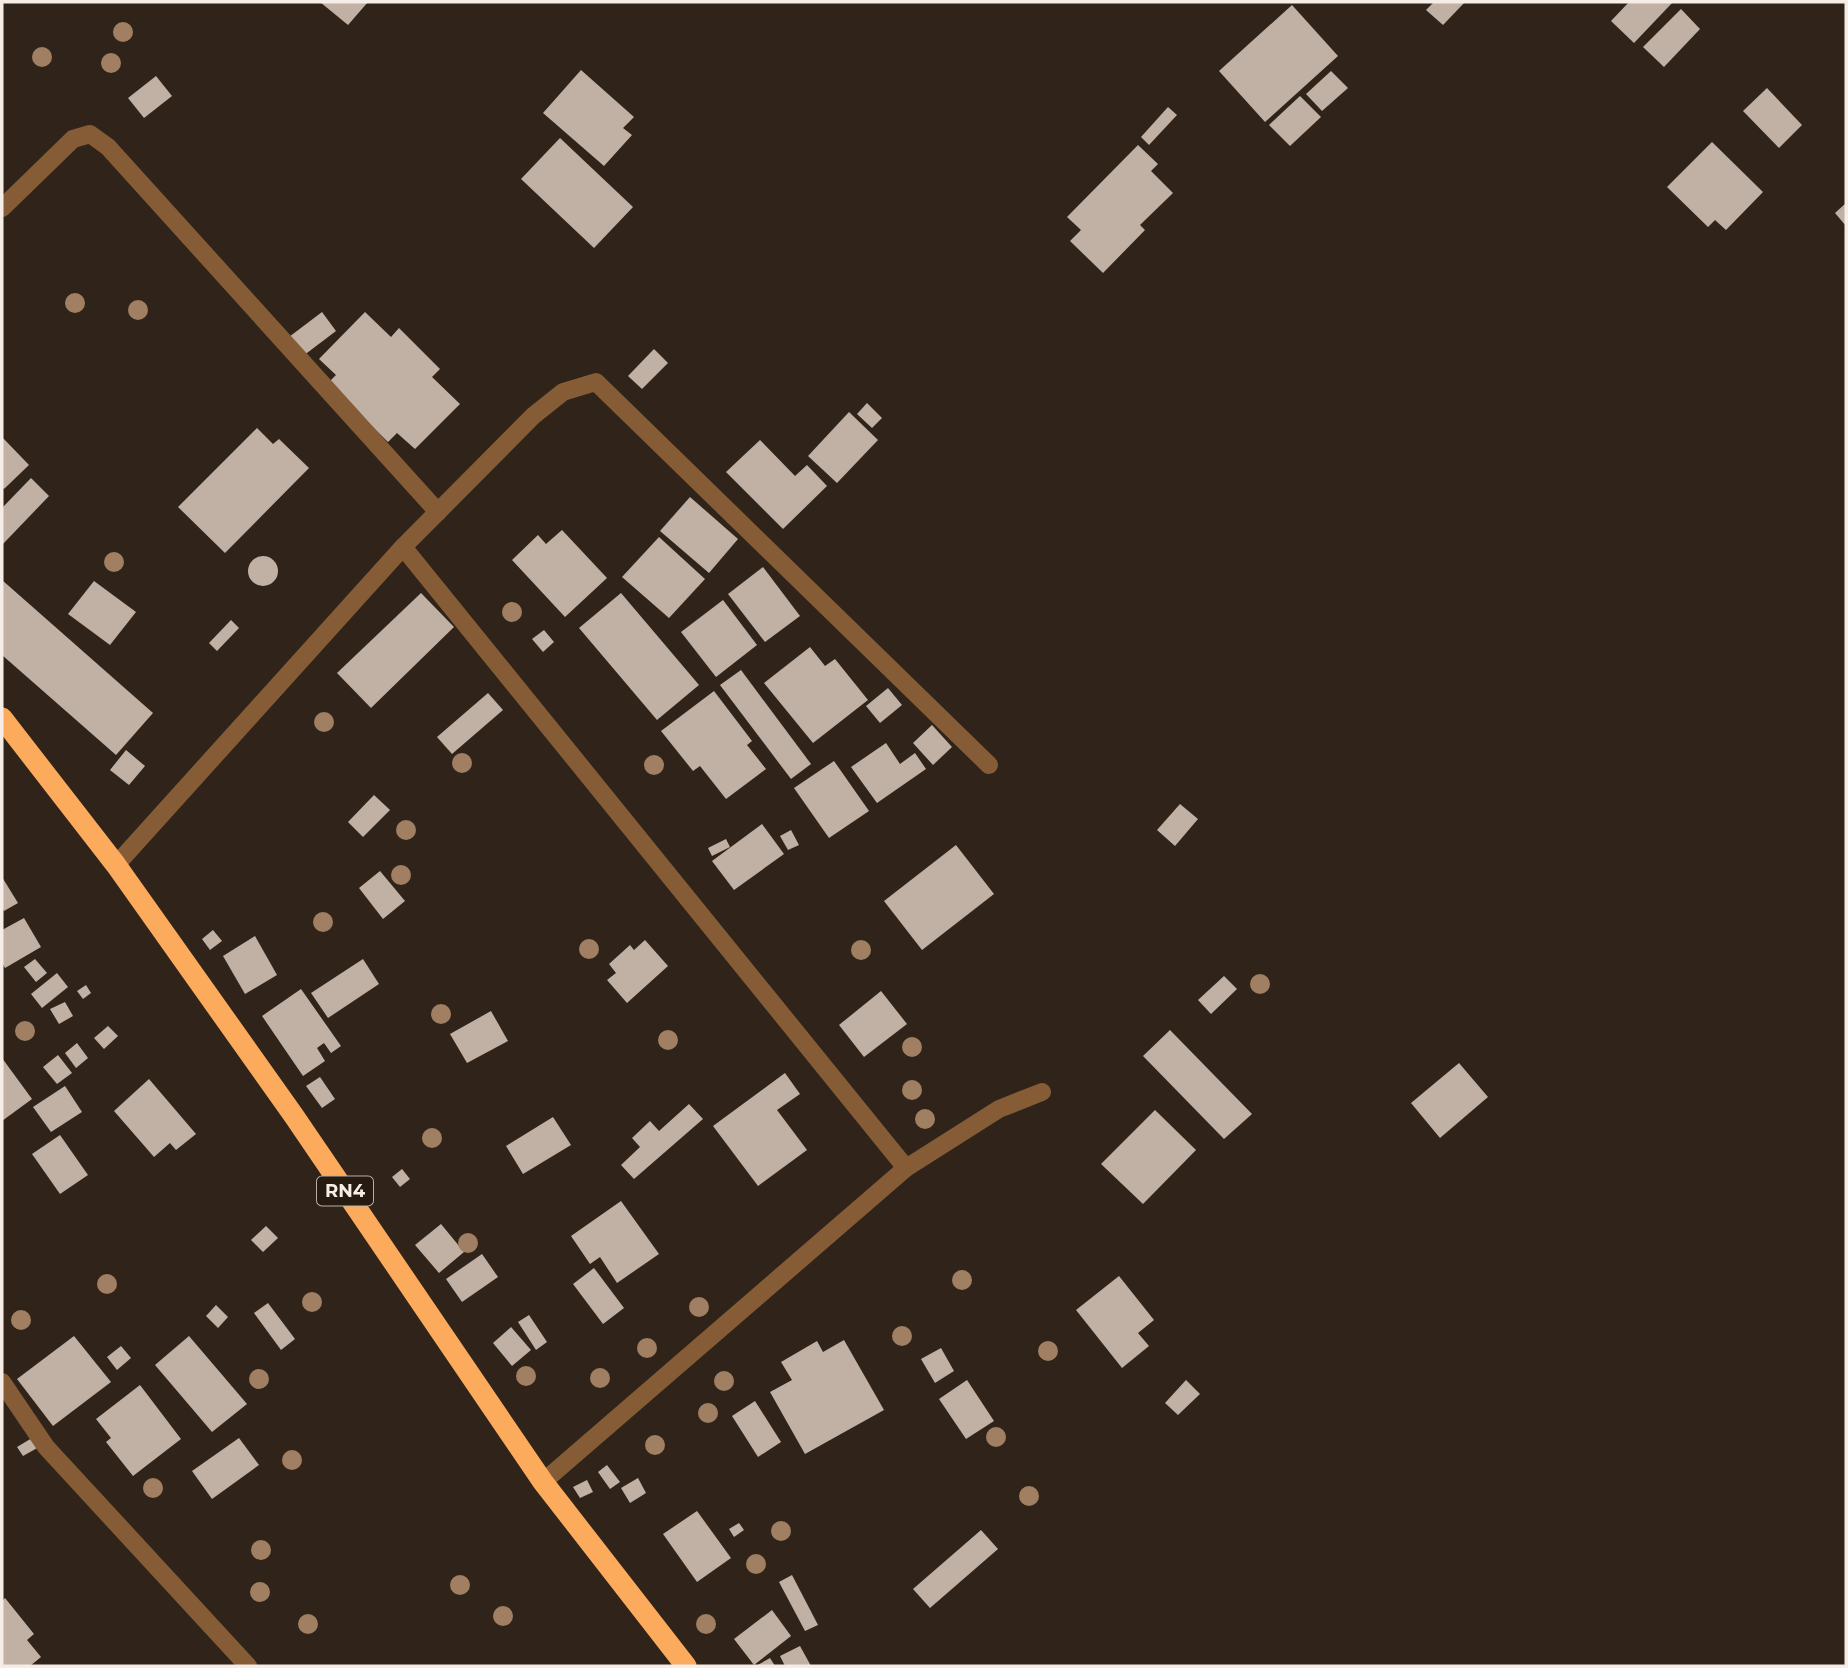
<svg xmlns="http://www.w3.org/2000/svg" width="1848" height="1668" font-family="Montserrat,sans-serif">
<rect width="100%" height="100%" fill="#30241a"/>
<g fill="#c0b1a4">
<path d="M320 2H368L348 25Z"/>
<path d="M1434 2H1465L1443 25 1426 10Z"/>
<path d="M1629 2H1673L1634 43 1611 21Z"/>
<path d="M1292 5 1338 56 1265 122 1219 71Z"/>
<path d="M1681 9 1700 29 1664 67 1643 47Z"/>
<path d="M581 70 634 117 623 128 632 135 604 166 543 113Z"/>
<path d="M1331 71 1348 88 1322 111 1306 94Z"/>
<path d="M156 76 172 96 144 118 128 98Z"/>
<path d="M1767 88 1802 125 1779 148 1743 111Z"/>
<path d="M1300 96 1321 117 1290 146 1269 125Z"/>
<path d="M1168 107 1177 115 1149 145 1141 137Z"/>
<path d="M560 138 633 207 594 248 521 179Z"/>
<path d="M1712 142 1763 192 1726 230 1715 220 1708 227 1667 187Z"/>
<path d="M1138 145 1158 164 1151 171 1173 193 1140 225 1145 230 1103 273 1070 241 1081 230 1067 217Z"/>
<path d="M1846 203V226L1835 213Z"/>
<path d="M322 312 336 331 303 356 289 337Z"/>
<path d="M365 312 391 337 399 328 440 369 432 377 460 404 415 449 397 433 388 442 328 383 336 375 319 359Z"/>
<path d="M654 349 668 363 642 389 628 376Z"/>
<path d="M867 403 882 418 872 428 857 414Z"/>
<path d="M849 412 878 440 837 483 808 456Z"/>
<path d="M257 428 273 444 279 439 309 468 225 553 178 507Z"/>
<path d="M2 437 29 465 4 489 2 486Z"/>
<path d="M760 440 795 476 807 465 827 486 783 529 726 472Z"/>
<path d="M31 478 49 496 2 545V508Z"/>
<path d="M690 497 738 539 709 573 660 531Z"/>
<path d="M562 530 607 578 565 617 512 560 538 535 546 544Z"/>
<path d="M659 537 705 579 669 618 622 577Z"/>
<circle cx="263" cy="571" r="15"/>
<path d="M763 567 800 616 765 642 728 594Z"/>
<path d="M2 580 153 713 116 755 2 655Z"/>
<path d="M94 581 136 612 110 645 68 614Z"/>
<path d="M421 593 454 627 371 708 337 673Z"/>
<path d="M621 593 699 685 657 720 579 628Z"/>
<path d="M723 600 757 645 716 677 681 632Z"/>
<path d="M231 620 239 628 217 651 209 643Z"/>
<path d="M544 630 554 642 543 652 532 639Z"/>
<path d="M810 647 825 666 835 659 868 700 813 743 764 683Z"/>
<path d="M741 670 811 764 791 779 720 685Z"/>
<path d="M888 688 902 705 880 723 866 706Z"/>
<path d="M714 691 752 741 747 745 766 769 726 799 700 766 693 771 661 731Z"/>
<path d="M488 693 503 710 452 754 437 737Z"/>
<path d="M932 725 952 747 933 765 913 743Z"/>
<path d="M886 743 900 764 915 753 926 769 877 803 851 767Z"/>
<path d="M126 750 145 766 129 785 110 770Z"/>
<path d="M834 761 869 811 829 838 794 788Z"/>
<path d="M374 795 390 810 363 837 348 822Z"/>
<path d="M1180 804 1198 819 1175 846 1157 830Z"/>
<path d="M762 824 784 854 734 890 712 861Z"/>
<path d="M791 830 799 845 788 850 780 836Z"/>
<path d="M726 839 730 847 712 856 708 848Z"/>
<path d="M956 845 994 894 922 950 884 901Z"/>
<path d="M380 871 405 901 383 919 359 888Z"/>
<path d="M2 877 18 903 4 911 2 907Z"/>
<path d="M24 918 41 947 5 968 2 963V930Z"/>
<path d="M213 930 222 941 210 950 202 939Z"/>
<path d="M255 936 277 975 245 994 223 956Z"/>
<path d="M645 940 668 966 627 1003 607 980 616 973 609 964 630 945 634 950Z"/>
<path d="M35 959 47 973 36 982 24 967Z"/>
<path d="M363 959 379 984 328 1018 311 993Z"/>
<path d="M57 973 68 987 42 1008 31 994Z"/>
<path d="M1224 976 1237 989 1211 1014 1198 1000Z"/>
<path d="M86 985 91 993 83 999 77 991Z"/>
<path d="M301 989 341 1046 331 1053 324 1043 317 1048 325 1061 303 1076 262 1016Z"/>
<path d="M881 991 907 1024 864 1057 839 1025Z"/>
<path d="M65 1002 73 1016 59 1024 50 1009Z"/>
<path d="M491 1011 508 1041 467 1063 450 1034Z"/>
<path d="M108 1026 118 1036 104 1049 94 1038Z"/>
<path d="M1170 1030 1252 1114 1224 1139 1143 1056Z"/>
<path d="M77 1043 88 1058 76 1068 65 1053Z"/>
<path d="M58 1055 72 1073 57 1084 43 1067Z"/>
<path d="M2 1058 32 1099 2 1121Z"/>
<path d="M1459 1063 1488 1097 1440 1138 1411 1103Z"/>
<path d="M785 1073 800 1094 777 1110 807 1150 758 1186 713 1126Z"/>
<path d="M320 1077 335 1099 322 1108 306 1086Z"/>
<path d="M149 1079 196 1134 176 1150 170 1143 154 1157 114 1111Z"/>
<path d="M65 1086 82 1112 51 1132 33 1107Z"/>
<path d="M689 1104 703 1119 634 1179 621 1165 640 1147 632 1138 650 1121 659 1131Z"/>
<path d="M1155 1110 1196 1150 1143 1204 1101 1164Z"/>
<path d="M553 1117 571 1145 523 1174 506 1146Z"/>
<path d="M60 1135 88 1175 60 1194 32 1154Z"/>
<path d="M402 1169 410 1179 400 1187 392 1177Z"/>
<path d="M621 1201 659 1254 617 1283 600 1257 590 1264 571 1236Z"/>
<path d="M441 1224 464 1252 439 1273 415 1245Z"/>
<path d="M266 1226 278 1238 263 1252 251 1240Z"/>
<path d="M482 1254 498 1277 462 1302 446 1279Z"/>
<path d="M594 1268 624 1308 603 1324 573 1284Z"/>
<path d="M1119 1276 1154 1320 1138 1333 1149 1346 1122 1368 1076 1310Z"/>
<path d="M268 1303 295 1339 281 1350 254 1313Z"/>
<path d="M216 1305 228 1317 218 1328 206 1316Z"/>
<path d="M529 1315 547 1342 536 1350 518 1322Z"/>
<path d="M511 1327 531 1350 512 1366 493 1343Z"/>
<path d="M74 1336 111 1382 53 1426 17 1379Z"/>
<path d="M189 1336 247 1404 212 1432 155 1365Z"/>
<path d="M844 1340 884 1410 805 1454 770 1392 792 1380 781 1362 817 1341 823 1352Z"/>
<path d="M121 1346 131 1358 117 1370 107 1357Z"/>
<path d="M941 1348 954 1371 935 1383 921 1359Z"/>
<path d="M967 1380 994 1421 966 1439 939 1399Z"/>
<path d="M1186 1380 1200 1394 1178 1415 1165 1403Z"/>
<path d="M140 1385 181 1439 133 1476 106 1442 111 1438 96 1419Z"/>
<path d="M755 1401 781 1442 758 1457 732 1416Z"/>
<path d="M32 1438 39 1447 23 1456 17 1447Z"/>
<path d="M239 1438 259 1465 212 1499 192 1471Z"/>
<path d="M607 1465 620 1482 610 1489 598 1472Z"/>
<path d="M638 1478 646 1493 630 1503 621 1488Z"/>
<path d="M587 1480 593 1492 580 1498 573 1487Z"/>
<path d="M697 1511 731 1558 697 1582 663 1534Z"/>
<path d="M739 1523 744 1530 734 1537 729 1529Z"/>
<path d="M981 1530 998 1549 930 1608 913 1589Z"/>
<path d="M792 1575 818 1625 805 1631 779 1582Z"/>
<path d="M5 1598 34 1634 27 1640 41 1657 30 1666H2V1601Z"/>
<path d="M772 1610 791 1636 754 1665 734 1639Z"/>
<path d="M800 1646 811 1666H785L780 1656Z"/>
<path d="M770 1658 775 1666H756Z"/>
</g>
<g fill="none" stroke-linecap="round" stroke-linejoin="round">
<g stroke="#855c36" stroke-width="18">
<path d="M2 208 73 139 90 134 108 147 438 512"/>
<path d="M403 547 906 1168"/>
<path d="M116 865 403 547 533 416 563 392 596 382 989 765"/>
<path d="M2 1382 46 1447 248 1666"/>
<path d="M543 1482 906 1168 999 1109 1042 1092"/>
</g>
<path stroke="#fcaa5c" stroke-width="21" d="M2 718 116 865 294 1116 543 1482 686 1666"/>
</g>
<g fill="#a07f62">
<circle cx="123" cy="32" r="10"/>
<circle cx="42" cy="57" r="10"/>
<circle cx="111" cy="63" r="10"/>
<circle cx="75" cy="303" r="10"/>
<circle cx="138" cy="310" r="10"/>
<circle cx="114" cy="562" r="10"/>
<circle cx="512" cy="612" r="10"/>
<circle cx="324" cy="722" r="10"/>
<circle cx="462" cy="763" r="10"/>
<circle cx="654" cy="765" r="10"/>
<circle cx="406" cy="830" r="10"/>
<circle cx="401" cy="875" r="10"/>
<circle cx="323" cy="922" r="10"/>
<circle cx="589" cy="949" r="10"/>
<circle cx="861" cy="950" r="10"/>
<circle cx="1260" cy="984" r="10"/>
<circle cx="441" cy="1014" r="10"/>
<circle cx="25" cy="1031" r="10"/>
<circle cx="668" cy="1040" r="10"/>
<circle cx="912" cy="1047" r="10"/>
<circle cx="912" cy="1090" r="10"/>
<circle cx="925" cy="1119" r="10"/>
<circle cx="432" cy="1138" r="10"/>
<circle cx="468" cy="1243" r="10"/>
<circle cx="962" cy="1280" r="10"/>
<circle cx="107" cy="1284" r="10"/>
<circle cx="312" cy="1302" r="10"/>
<circle cx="699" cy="1307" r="10"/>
<circle cx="21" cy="1320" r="10"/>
<circle cx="902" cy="1336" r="10"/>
<circle cx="647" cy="1348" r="10"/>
<circle cx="1048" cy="1351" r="10"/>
<circle cx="526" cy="1376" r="10"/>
<circle cx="600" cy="1378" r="10"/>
<circle cx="259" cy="1379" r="10"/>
<circle cx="724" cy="1381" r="10"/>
<circle cx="708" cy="1413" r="10"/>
<circle cx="996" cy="1437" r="10"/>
<circle cx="655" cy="1445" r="10"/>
<circle cx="292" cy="1460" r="10"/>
<circle cx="153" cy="1488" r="10"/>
<circle cx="1029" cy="1496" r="10"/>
<circle cx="781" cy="1531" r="10"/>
<circle cx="261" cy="1550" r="10"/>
<circle cx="756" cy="1564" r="10"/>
<circle cx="460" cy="1585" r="10"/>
<circle cx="260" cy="1592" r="10"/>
<circle cx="503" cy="1616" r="10"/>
<circle cx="308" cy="1624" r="10"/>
<circle cx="706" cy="1624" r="10"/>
</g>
<g text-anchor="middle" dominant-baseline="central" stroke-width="7" stroke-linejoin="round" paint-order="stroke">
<rect fill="#261b10" stroke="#b7aea6" stroke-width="2" x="317" y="1176.5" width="56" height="29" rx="5"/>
<g font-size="18" font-weight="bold" fill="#f5ede6">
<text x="345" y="1191">RN4</text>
</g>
</g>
<rect width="1848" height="1668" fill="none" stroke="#f5ede6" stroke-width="7"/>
</svg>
